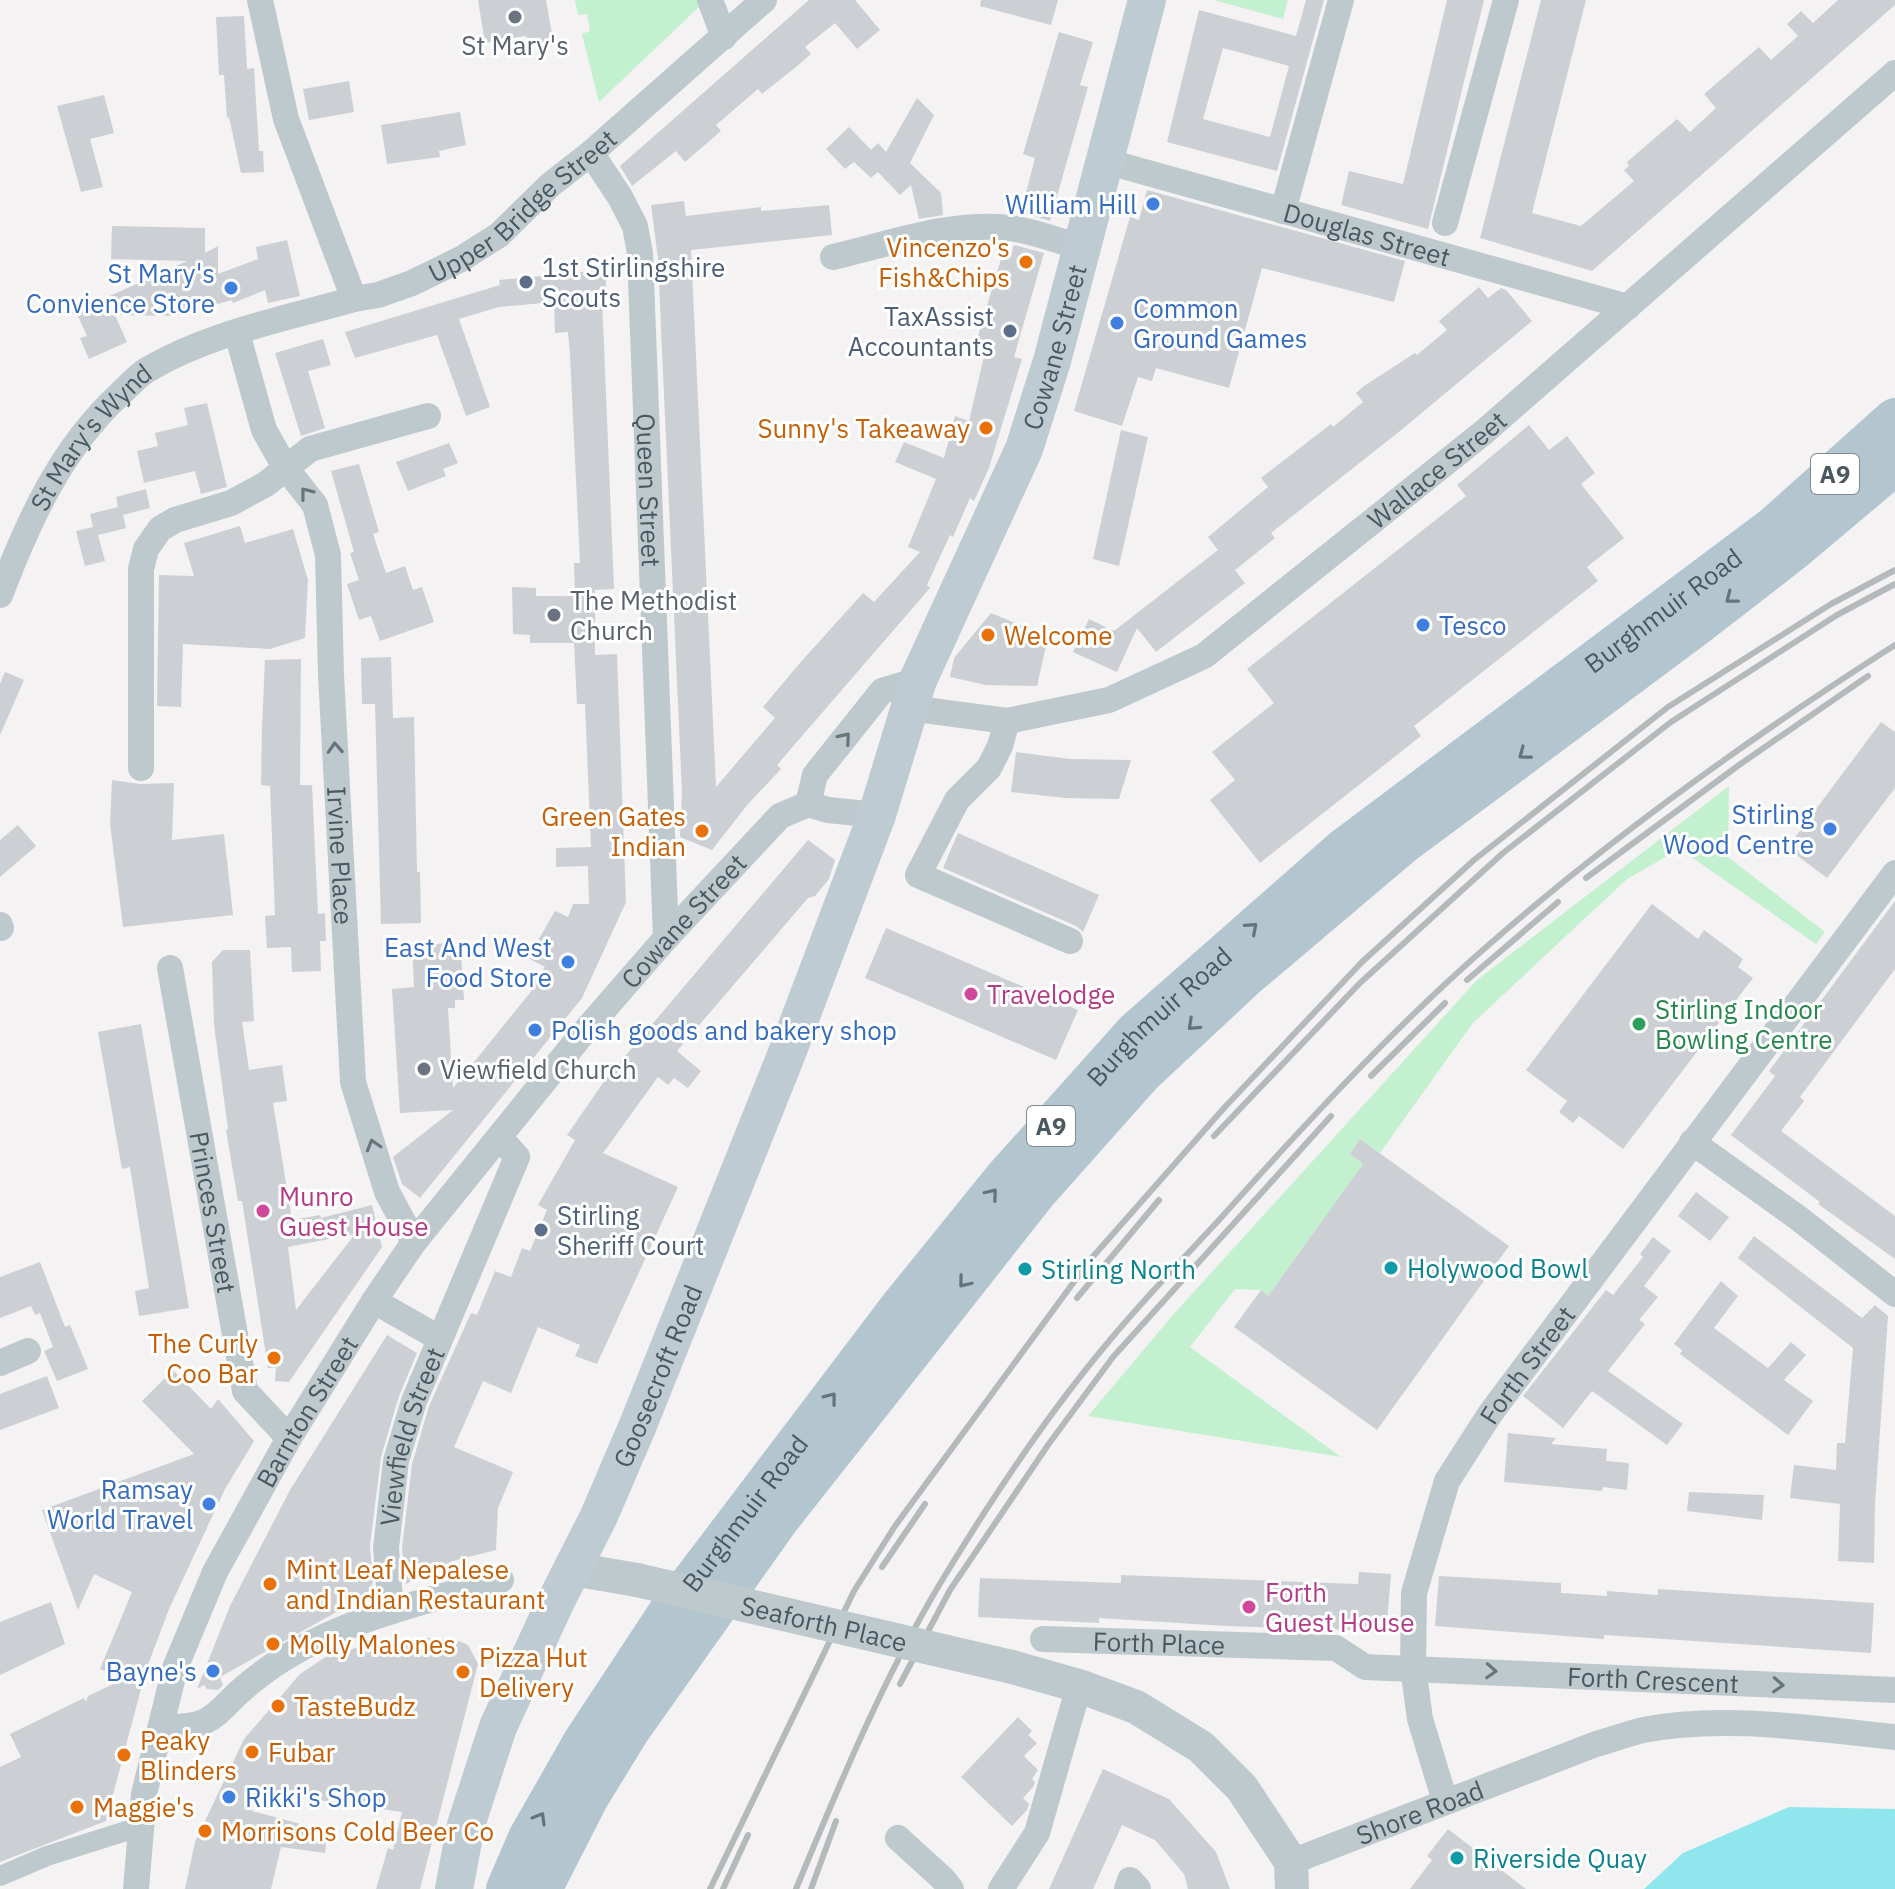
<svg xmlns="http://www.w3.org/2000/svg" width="1895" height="1889" font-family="'IBM Plex Sans',sans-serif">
<rect width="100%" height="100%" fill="#f4f2f3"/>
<g fill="#c3f0ce">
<path d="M575 0H699L700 6 599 102 582 34 590 31 587 14 578 15Z"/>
<path d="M1214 0H1288L1283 19Z"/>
<path d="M1729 786 1728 857 1825 932 1816 944 1680 849 1627 879 1472 1024 1380 1153 1360 1139 1350 1154 1363 1164 1268 1296 1261 1290 1235 1289 1190 1347 1341 1457 1088 1416 1172 1316 1477 980Z"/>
</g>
<path fill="#90e6ed" d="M1789 1807 1895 1809V1889H1644L1683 1853Z"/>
<g fill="#ccd0d4" fill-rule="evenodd">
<path d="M478 0H546L553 40 544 50 537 47 525 36 485 43Z"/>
<path d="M809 0H855L880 30 857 49 835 23 805 47 811 54 796 67 762 94 758 89 716 125 721 131 685 162 676 151 632 186 620 166Z"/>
<path d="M981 0H1058L1051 25 980 6Z"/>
<path d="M1306 0H1324L1277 171 1167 142 1199 10 1296 36ZM1223 48 1289 66 1270 137 1203 119Z"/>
<path d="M1447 0H1484L1428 229 1341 205 1349 171 1403 184Z"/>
<path d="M1541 0H1586L1532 213 1581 226 1634 181 1624 170 1629 166 1627 162 1677 119 1690 132 1716 108 1704 94 1759 47 1771 60 1798 36 1787 24 1801 11 1813 23 1838 0H1895V5L1592 271 1480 238Z"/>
<path d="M244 16 247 69 254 68 259 151H263L264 172 241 173 229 117 227 118 224 75H219L216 17Z"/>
<path d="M1059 32 1093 42 1080 85 1088 87 1050 221 1021 212 1035 158 1023 154Z"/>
<path d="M349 81 354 112 309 120 303 89Z"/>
<path d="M104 95 114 133 90 139 103 187 81 192 57 106Z"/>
<path d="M917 98 934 115 910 163 941 193 943 215 919 219 911 185 900 195 878 172 871 178 854 162 845 169 826 149 849 127 871 150 878 143 886 152Z"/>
<path d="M460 112 466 145 439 151 440 157 387 164 381 125Z"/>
<path d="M1147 190 1405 261 1394 302 1262 268 1229 388 1156 368 1152 381 1138 377 1122 426 1074 411 1130 217 1139 220Z"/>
<path d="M684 201 686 216 761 207V211L829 205 832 235 691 250 716 787 775 718 763 707 799 664 863 593 874 602 920 552 908 547 936 479 895 462 904 442 944 458 955 416 969 421 985 352 974 349 1002 256 1010 258 1014 245 1044 253 1014 357 1022 359 989 468 974 501 970 498 953 537 950 535 927 585 930 588 777 765 781 769 748 804 712 850 680 837 682 792 661 328 658 259 651 205Z"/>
<path d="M112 226 205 228V253L218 246V274L258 259 256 247 287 240 300 296 268 303 265 290 233 303 232 300 175 316 115 315 127 342 89 359 80 338 87 336 77 314H70L187 261 111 259Z"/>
<path d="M605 270 607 297H602L614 589 595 590V655L617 654 626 902 582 998 420 1198 402 1184 393 1157 453 1110 400 1113 392 989 414 987 412 946 447 943 448 956 461 955 464 1000H455V1008H448L453 1088 533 989 530 985 545 967 528 958 555 911 568 917 573 904H589L588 866 556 867V848L591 847 585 704H577L574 643H530V635L513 634 512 587 536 588V596H575L574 563H580L570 355 568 332 555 333 554 302 499 307 459 319 490 407 466 416 437 335 355 358 345 332 500 285 499 280Z"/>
<path d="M1479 287 1488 298 1501 288 1506 290 1532 321 1400 431 1271 533 1275 538 1235 570 1245 583 1156 652 1137 628 1117 672 1073 652 1089 619 1114 631 1218 550 1208 537 1268 487 1261 478 1331 424 1333 427 1363 402 1356 393 1364 386 1415 353 1417 355 1447 330 1439 321Z"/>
<path d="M323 339 331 365 308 371 325 428 301 436 275 353Z"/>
<path d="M207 403 227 487 201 494 195 471 144 483 137 451 158 446 155 433 188 425 184 408Z"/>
<path d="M1529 425 1549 450 1567 436 1595 473 1581 484 1624 538 1587 567 1598 581 1414 726 1421 736 1260 863 1210 800 1235 780 1212 752 1274 703 1247 669 1466 496 1457 485Z"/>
<path d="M1121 430 1148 437 1119 566 1093 559Z"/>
<path d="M449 443 458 463 443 469 446 476 408 491 396 462Z"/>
<path d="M359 464 379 532 373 534 386 573 405 566 413 590 422 587 434 622 380 641 371 616 359 620 347 584 359 580 350 553 354 552 331 471Z"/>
<path d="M146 489 150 508 123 515 126 528 98 535 105 561 85 566 76 531 93 527 90 514 118 507 116 497Z"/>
<path d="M240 526 245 543 293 529 308 580 305 638 270 649 183 644 181 707 157 706 159 575 194 576 184 543Z"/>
<path d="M991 613 1048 637 1037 686 986 685 950 677 954 658Z"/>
<path d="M391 657 393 718 414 717 417 872H420L421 923 381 924 375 704H362L361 658Z"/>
<path d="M301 659 300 785H312L318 914 325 913 326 941H320L321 971 292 972 291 947 267 948 265 916 275 915 270 786 261 785 262 726 265 660Z"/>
<path d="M5 672 24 680 0 735V684Z"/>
<path d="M1881 722 1895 732V788L1827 878 1787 848Z"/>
<path d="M1016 752 1070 759 1131 760 1119 799 1065 798 1011 792Z"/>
<path d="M112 780 140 784 174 783 172 840 224 834 233 915 123 927 110 824Z"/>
<path d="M18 825 36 846 0 877V840Z"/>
<path d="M958 833 1099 895 1083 932 1076 926 943 868Z"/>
<path d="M808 840 835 860 829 879 815 896 808 898 677 1051 701 1071 688 1088 674 1078 668 1085 658 1077 603 1153 678 1187 597 1364 575 1356 580 1345 538 1327 511 1393 483 1381 454 1447 513 1472 498 1508 496 1550 453 1561 406 1584 402 1548 412 1464 429 1406 471 1313 477 1315 495 1271 511 1277 522 1248 530 1251 547 1210 538 1205 575 1140 567 1135 605 1080Z"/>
<path d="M1895 901V969L1800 1097 1804 1101 1781 1131 1895 1216V1259L1818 1204 1820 1202 1731 1135 1775 1076 1769 1071Z"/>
<path d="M1652 904 1698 939 1704 930 1743 959 1738 967 1753 978 1623 1149 1579 1116 1573 1123 1559 1112 1567 1101 1526 1070Z"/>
<path d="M886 928 1078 1010 1056 1060 865 978Z"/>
<path d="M223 950H250L254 1021 242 1022 249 1070 282 1065 287 1101 273 1103 292 1220 320 1215 321 1218 372 1205 382 1247 289 1382 275 1381 276 1368H268L242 1201H238L226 1130 228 1129 214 1025 212 962ZM355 1234 296 1310 288 1247Z"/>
<path d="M141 1024 189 1308 139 1316 135 1291 149 1288 130 1167 122 1169 98 1032Z"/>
<path d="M1360 1139 1509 1246 1377 1430 1234 1327 1261 1290 1268 1296 1363 1164 1350 1154Z"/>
<path d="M1696 1192 1729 1217 1710 1241 1678 1216Z"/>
<path d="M1754 1236 1862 1318 1875 1305 1888 1316 1875 1503 1874 1563 1838 1561 1840 1504 1790 1498 1794 1465 1836 1470 1837 1443H1845L1853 1348 1738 1258Z"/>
<path d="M1653 1237 1671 1251 1644 1286 1658 1297 1639 1320 1645 1324 1608 1371 1683 1424 1667 1445 1592 1391 1563 1428 1523 1396 1606 1290 1613 1295 1643 1257 1640 1254Z"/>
<path d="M40 1262 65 1327 70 1325 88 1369 57 1381 44 1351 53 1347 40 1313 35 1315 31 1306 0 1318V1277Z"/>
<path d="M1721 1281 1738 1296 1714 1328 1768 1368 1791 1342 1806 1355 1784 1380 1813 1401 1788 1435 1680 1354 1682 1350 1674 1344Z"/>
<path d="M387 1335 417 1353 399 1396 381 1457 370 1546 373 1582 367 1595 220 1677 223 1685 218 1690 207 1689 204 1685 197 1689 230 1606 290 1490Z"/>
<path d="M173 1370 211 1409 218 1399 254 1441 225 1489 169 1609 146 1670 106 1821 0 1862V1767L21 1757 10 1734 84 1698 86 1702 88 1696 126 1678 100 1669 132 1592 94 1574 78 1610 42 1510 194 1454 142 1401Z"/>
<path d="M47 1376 59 1408 0 1430V1394Z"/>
<path d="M1508 1433 1556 1438 1551 1444 1607 1449 1606 1461 1629 1463 1627 1490 1603 1487 1602 1491 1504 1482Z"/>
<path d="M1689 1492 1764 1495 1762 1520 1687 1511Z"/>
<path d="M1359 1572 1391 1574 1386 1634 1354 1630 1226 1626 1099 1618V1623L978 1617 980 1578 1121 1583V1575L1358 1584Z"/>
<path d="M1439 1576 1561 1583V1593L1607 1596V1591L1658 1595V1589L1874 1603 1871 1653 1604 1635V1639L1435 1626Z"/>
<path d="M51 1602 65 1644 0 1675V1622Z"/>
<path d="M427 1638 459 1641 468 1645 478 1664 420 1889H376L388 1848 393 1850 402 1812 256 1791 252 1811 327 1831 325 1853 281 1847 271 1889H185L195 1842 244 1739 300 1674 330 1654 356 1648Z"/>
<path d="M1018 1717 1032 1731 1028 1735 1037 1743 1024 1756 1038 1770 1032 1779 1035 1782 1033 1787 1023 1798 1029 1804 1027 1810 1012 1826 961 1777Z"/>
<path d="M1103 1769 1169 1799 1216 1852 1230 1889H1188L1184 1874 1155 1840 1122 1825 1093 1889H1049Z"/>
<path d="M1448 1829 1526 1889H1410L1432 1860 1427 1856Z"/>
</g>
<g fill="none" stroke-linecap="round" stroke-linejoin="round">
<path stroke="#bec9ce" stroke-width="20" d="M0 1876 47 1856 142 1826"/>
<g stroke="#bec9ce" stroke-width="26">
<path d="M260 0 286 119 354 299"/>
<path d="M710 0 724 37"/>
<path id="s1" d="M591 153 620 197 635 226 640 253 666 938"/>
<path id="s2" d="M1105 161 1628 307"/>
<path d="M1283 211 1341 0"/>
<path d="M1445 223 1506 0"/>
<path d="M833 257C890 244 951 221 1010 228 1034 231 1059 241 1082 248"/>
<path id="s3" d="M237 333 264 430 285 467 315 505 328 555 331 675 353 1082 387 1192 414 1242"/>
<path id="s4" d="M0 595C28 522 61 448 120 394 129 386 137 376 147 370 209 333 285 319 354 299L378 295 412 283 461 259 499 235 550 185 591 153 764 0"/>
<path id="s5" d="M909 708 1007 721 1109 700 1204 656 1484 432 1895 73"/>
<path d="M1007 721 1000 746 989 768 957 800 918 875 1070 941"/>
<path d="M141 768V569L146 549 160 529 175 520 231 503 266 484 310 449 428 416"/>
<path d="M808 804 815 775 882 691 918 680"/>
<path d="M0 925 1 928"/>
<path id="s6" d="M170 968 245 1391 289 1438"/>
<path d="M1692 1142 1797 1217 1895 1294"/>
<path d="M374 1301 439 1338"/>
<path d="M0 1363 28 1351"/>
<path id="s7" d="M391 1611 386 1548 396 1461 414 1401 517 1157 500 1138"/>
<path id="s8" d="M1043 1639 1336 1648 1365 1667 1895 1690"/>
<path d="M163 1727C219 1728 213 1712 251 1682 321 1624 416 1604 501 1580"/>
<path id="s9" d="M1445 1801 1420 1719 1413 1667 1414 1593 1447 1481 1490 1414 1895 873"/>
<path d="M898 1838 943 1879 951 1889"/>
<path id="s10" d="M1291 1862 1596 1744C1611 1740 1627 1734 1643 1730 1725 1714 1813 1729 1895 1737"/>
<path id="s11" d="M136 1889 144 1794 175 1668 215 1572 289 1438 374 1301 414 1242 579 1038 666 938 780 816 808 804 828 810 877 815"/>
<path d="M1001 1889 1037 1833 1079 1686"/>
<path d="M1127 1889 1130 1880 1138 1889"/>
</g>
<g stroke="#bec9ce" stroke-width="34">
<path d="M573 1569 637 1580"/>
<path d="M1012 1667 1079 1686 1136 1707 1201 1747 1242 1788 1291 1862 1292 1889"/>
</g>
<path stroke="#bfcbd3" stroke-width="38" id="s12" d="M454 1889 466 1825 498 1727 555 1603 599 1516 638 1425 787 1053 877 815 918 680 1024 449 1052 361 1147 0"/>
<g stroke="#b3c6d0" stroke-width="42">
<path id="s13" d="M507 1889 529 1838 585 1740 668 1614 900 1308 1006 1177 1136 1032 1344 849 1774 527 1895 419"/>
<path d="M541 1889 588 1797 629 1730 777 1521 1037 1191 1141 1074 1246 976 1402 844 1695 626 1793 550 1895 464"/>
</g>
<g stroke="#b4b9bc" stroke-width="6">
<path d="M1586 878 1739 765 1868 676"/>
<path d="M1467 980 1558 902"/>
<path d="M1371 1076 1445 1003"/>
<path d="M1214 1136 1360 983 1503 853 1671 722 1837 615 1895 584"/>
<path d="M1077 1298 1159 1200"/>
<path d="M882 1567 925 1504"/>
<path d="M900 1684 950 1590 1048 1445 1113 1357 1331 1116"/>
<path d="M710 1889 854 1591 895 1526 1090 1260 1224 1108 1362 962 1474 860 1668 707 1831 604 1895 570"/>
<path d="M723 1889 748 1835"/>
<path d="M796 1889C839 1785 883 1679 941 1582 990 1501 1044 1419 1105 1346 1141 1302 1181 1261 1219 1220 1304 1125 1396 1025 1492 942 1618 832 1754 735 1895 645"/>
<path d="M811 1889 836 1821"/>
</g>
<path stroke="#bec9ce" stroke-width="34" id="s14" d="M637 1580 1012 1667"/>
</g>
<defs><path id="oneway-chevron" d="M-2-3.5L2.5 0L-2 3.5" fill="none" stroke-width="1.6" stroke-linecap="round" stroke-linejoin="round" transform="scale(2)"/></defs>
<g stroke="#67757c">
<use href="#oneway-chevron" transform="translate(306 493) rotate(-128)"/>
<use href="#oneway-chevron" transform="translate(845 738) rotate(-50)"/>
<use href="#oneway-chevron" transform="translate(335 748) rotate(-93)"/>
<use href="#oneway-chevron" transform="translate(373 1145) rotate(-107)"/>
<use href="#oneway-chevron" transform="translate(1491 1671) rotate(3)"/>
<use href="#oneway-chevron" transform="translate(1778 1685) rotate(3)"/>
</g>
<g stroke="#64747c">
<use href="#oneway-chevron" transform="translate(1731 598) rotate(142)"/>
<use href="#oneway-chevron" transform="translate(1524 754) rotate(143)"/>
<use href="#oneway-chevron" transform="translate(1252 928) rotate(-41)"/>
<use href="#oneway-chevron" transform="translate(1193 1025) rotate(137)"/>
<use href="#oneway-chevron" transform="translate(992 1194) rotate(-51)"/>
<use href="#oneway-chevron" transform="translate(964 1282) rotate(129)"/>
<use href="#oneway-chevron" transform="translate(831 1398) rotate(-52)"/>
<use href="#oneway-chevron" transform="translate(540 1818) rotate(-60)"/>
</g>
<g fill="#6b7280" stroke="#fff" stroke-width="3">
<circle cx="515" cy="17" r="8"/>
<circle cx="554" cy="615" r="8"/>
<circle cx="424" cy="1069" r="8"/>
</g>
<g fill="#3f7fe0" stroke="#fff" stroke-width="3">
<circle cx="1153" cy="204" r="8"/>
<circle cx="231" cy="288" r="8"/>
<circle cx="1117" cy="323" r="8"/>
<circle cx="1423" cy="625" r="8"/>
<circle cx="1830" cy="829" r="8"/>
<circle cx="568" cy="962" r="8"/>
<circle cx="535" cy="1030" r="8"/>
<circle cx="209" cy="1504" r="8"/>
<circle cx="213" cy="1671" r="8"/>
<circle cx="229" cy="1797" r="8"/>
</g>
<g fill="#e8710a" stroke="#fff" stroke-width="3">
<circle cx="1026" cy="262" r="8"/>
<circle cx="986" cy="428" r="8"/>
<circle cx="988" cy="635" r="8"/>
<circle cx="702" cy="831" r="8"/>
<circle cx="274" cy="1358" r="8"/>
<circle cx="270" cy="1584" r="8"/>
<circle cx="273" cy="1644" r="8"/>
<circle cx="463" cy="1672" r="8"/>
<circle cx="278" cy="1706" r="8"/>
<circle cx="252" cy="1752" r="8"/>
<circle cx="124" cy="1755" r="8"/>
<circle cx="77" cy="1807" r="8"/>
<circle cx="205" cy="1831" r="8"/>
</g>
<g fill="#5c6f8a" stroke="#fff" stroke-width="3">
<circle cx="526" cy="282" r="8"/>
<circle cx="1010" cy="331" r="8"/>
<circle cx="541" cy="1230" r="8"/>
</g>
<g fill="#d1479c" stroke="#fff" stroke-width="3">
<circle cx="971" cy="994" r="8"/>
<circle cx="263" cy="1211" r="8"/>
<circle cx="1249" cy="1607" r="8"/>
</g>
<circle fill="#2e9e5b" stroke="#fff" stroke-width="3" cx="1639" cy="1024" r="8"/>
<g fill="#0f9aa8" stroke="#fff" stroke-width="3">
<circle cx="1391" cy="1268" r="8"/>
<circle cx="1025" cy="1269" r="8"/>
<circle cx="1457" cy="1858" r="8"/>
</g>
<g text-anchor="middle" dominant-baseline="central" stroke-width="6" stroke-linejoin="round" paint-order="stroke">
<g fill="#fff" stroke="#808b90" stroke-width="2">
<rect x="1811" y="454" width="48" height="40" rx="6"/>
<rect x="1027" y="1106" width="48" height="40" rx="6"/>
</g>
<g font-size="24" font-weight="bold" fill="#4a5960">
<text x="1835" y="474">A9</text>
<text x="1051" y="1126">A9</text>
</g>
<g font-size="26" fill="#5b616d" stroke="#fff" text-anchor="start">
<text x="515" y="45" text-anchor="middle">St Mary's</text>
<text x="570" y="600">The Methodist<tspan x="570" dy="30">Church</tspan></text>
<text x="440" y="1069">Viewfield Church</text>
</g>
<g font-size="26" fill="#4a5960" stroke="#fff">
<text stroke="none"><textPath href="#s4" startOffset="688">Upper Bridge Street</textPath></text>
<text stroke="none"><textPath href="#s2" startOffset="272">Douglas Street</textPath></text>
<text stroke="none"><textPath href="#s12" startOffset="1658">Cowane Street</textPath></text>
<text stroke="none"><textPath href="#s4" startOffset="184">St Mary's Wynd</textPath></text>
<text stroke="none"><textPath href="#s5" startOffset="606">Wallace Street</textPath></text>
<text stroke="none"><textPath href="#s1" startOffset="350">Queen Street</textPath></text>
<text stroke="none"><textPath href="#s13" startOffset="1742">Burghmuir Road</textPath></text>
<text stroke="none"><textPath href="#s3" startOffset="544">Irvine Place</textPath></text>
<text stroke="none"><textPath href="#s11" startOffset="1134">Cowane Street</textPath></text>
<text stroke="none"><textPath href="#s13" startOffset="1094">Burghmuir Road</textPath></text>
<text stroke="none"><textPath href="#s6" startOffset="248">Princes Street</textPath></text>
<text stroke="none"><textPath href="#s9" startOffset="470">Forth Street</textPath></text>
<text stroke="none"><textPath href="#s12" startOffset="554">Goosecroft Road</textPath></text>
<text stroke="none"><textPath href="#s11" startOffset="514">Barnton Street</textPath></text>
<text stroke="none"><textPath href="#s7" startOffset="178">Viewfield Street</textPath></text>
<text stroke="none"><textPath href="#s13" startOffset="446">Burghmuir Road</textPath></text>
<text stroke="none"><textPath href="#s14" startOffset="192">Seaforth Place</textPath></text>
<text stroke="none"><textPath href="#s8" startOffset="116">Forth Place</textPath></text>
<text stroke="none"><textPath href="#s8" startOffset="616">Forth Crescent</textPath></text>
<text stroke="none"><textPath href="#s10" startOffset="138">Shore Road</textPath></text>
</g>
<g font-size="26" fill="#366cbe" stroke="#fff" text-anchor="end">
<text x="1137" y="204">William Hill</text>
<text x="215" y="273">St Mary's<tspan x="215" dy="30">Convience Store</tspan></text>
<text x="1133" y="308" text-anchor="start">Common<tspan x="1133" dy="30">Ground Games</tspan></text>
<text x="1439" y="625" text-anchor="start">Tesco</text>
<text x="1814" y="814">Stirling<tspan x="1814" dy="30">Wood Centre</tspan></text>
<text x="552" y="947">East And West<tspan x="552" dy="30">Food Store</tspan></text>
<text x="551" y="1030" text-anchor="start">Polish goods and bakery shop</text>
<text x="193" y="1489">Ramsay<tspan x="193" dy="30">World Travel</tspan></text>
<text x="197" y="1671">Bayne's</text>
<text x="245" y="1797" text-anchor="start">Rikki's Shop</text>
</g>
<g font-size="26" fill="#c56008" stroke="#fff" text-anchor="start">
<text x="1010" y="247" text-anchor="end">Vincenzo's<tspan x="1010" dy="30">Fish&amp;Chips</tspan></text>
<text x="970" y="428" text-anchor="end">Sunny's Takeaway</text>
<text x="1004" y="635">Welcome</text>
<text x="686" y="816" text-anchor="end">Green Gates<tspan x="686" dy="30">Indian</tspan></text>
<text x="258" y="1343" text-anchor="end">The Curly<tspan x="258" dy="30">Coo Bar</tspan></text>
<text x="286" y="1569">Mint Leaf Nepalese<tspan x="286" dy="30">and Indian Restaurant</tspan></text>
<text x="289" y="1644">Molly Malones</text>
<text x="479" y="1657">Pizza Hut<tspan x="479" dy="30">Delivery</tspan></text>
<text x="294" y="1706">TasteBudz</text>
<text x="140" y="1740">Peaky<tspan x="140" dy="30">Blinders</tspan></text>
<text x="268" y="1752">Fubar</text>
<text x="93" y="1807">Maggie's</text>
<text x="221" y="1831">Morrisons Cold Beer Co</text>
</g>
<g font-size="26" fill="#4e5e75" stroke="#fff" text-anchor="start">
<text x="542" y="267">1st Stirlingshire<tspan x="542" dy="30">Scouts</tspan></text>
<text x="994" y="316" text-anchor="end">TaxAssist<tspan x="994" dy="30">Accountants</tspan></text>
<text x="557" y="1215">Stirling<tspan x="557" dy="30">Sheriff Court</tspan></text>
</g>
<g font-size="26" fill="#b23c85" stroke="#fff" text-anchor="start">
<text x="987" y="994">Travelodge</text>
<text x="279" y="1196">Munro<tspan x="279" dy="30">Guest House</tspan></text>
<text x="1265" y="1592">Forth<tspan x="1265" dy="30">Guest House</tspan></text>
</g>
<g font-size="26" fill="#27864d" stroke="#fff" text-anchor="start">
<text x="1655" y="1009">Stirling Indoor<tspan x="1655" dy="30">Bowling Centre</tspan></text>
</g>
<g font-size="26" fill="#0d838f" stroke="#fff" text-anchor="start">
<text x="1407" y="1268">Holywood Bowl</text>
<text x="1041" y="1269">Stirling North</text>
<text x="1473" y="1858">Riverside Quay</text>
</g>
</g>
</svg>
